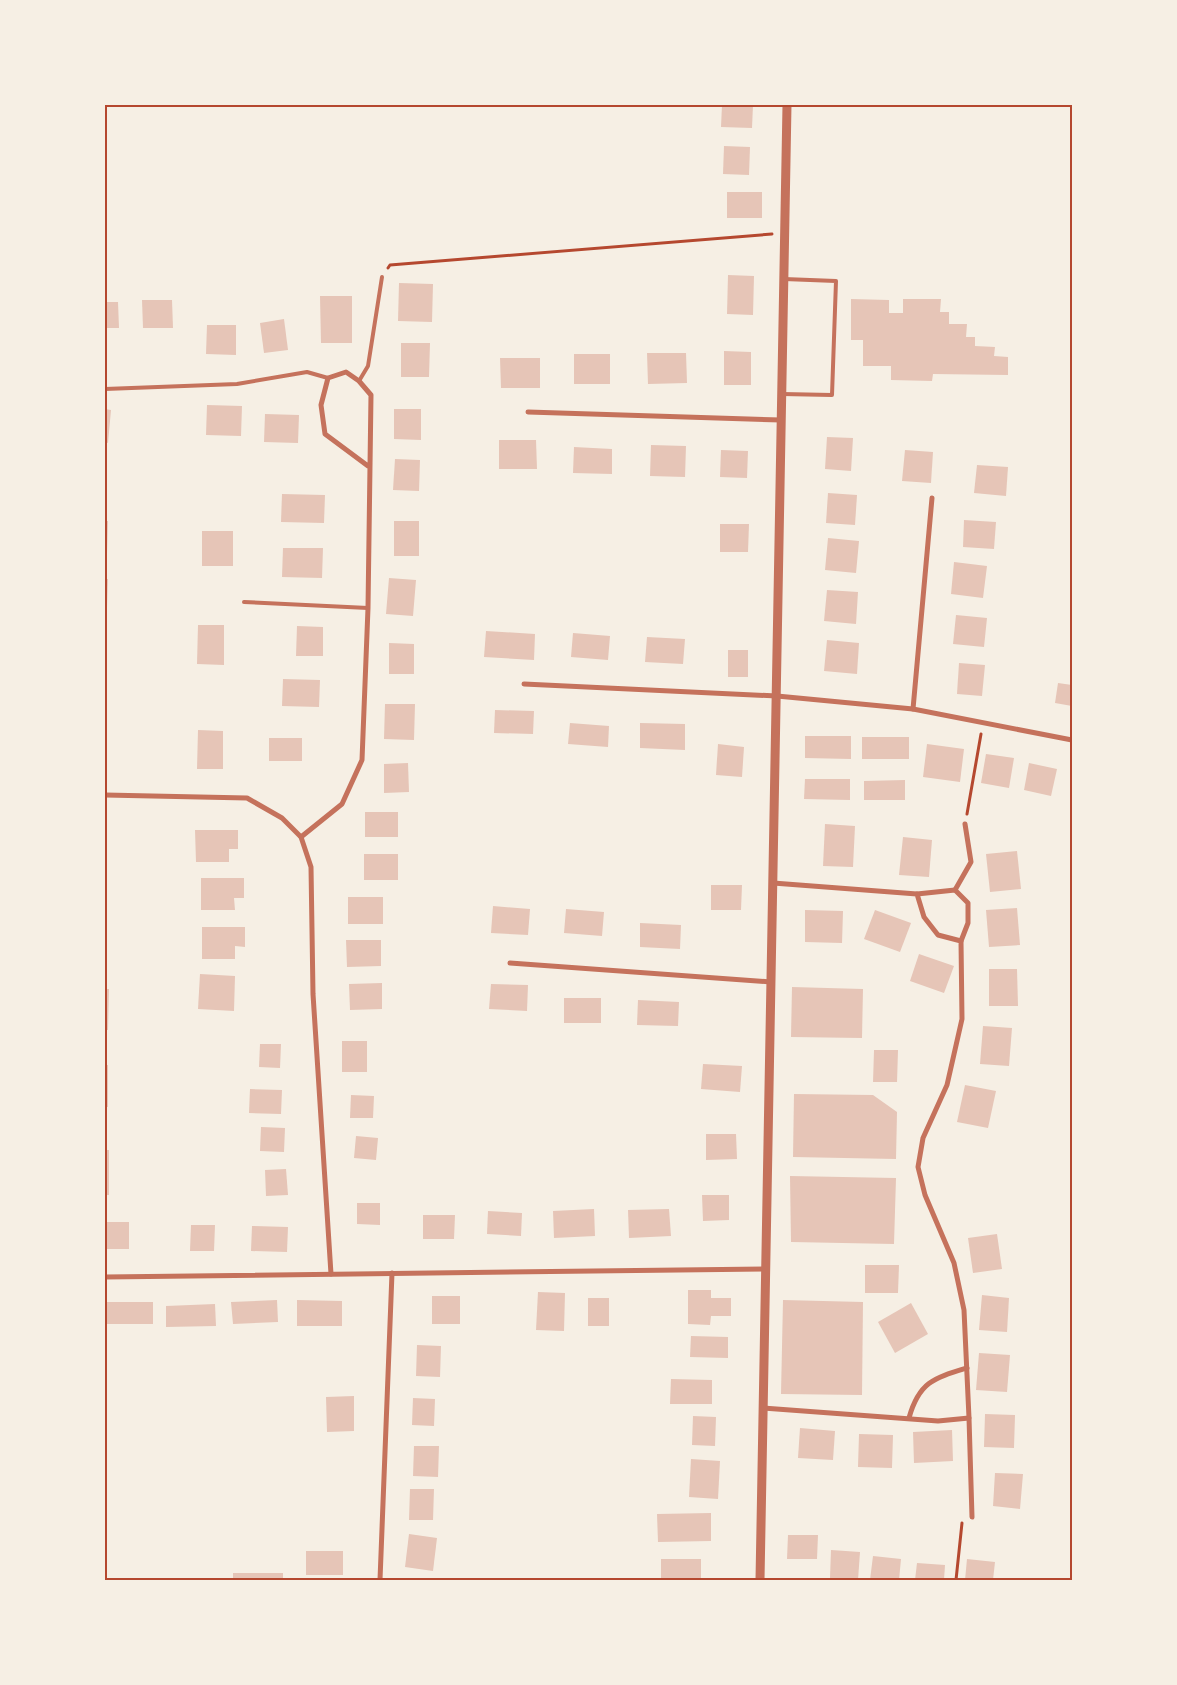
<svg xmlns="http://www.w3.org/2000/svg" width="1177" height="1685" font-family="'Open Sans',sans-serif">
<rect width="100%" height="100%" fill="#f6efe4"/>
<g fill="#e6c5b7">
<path d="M722 105H753L752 128 721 127Z"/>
<path d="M724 146 750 147 749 175 723 174Z"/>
<rect x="727" y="192" width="35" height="26"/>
<path d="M728 275 754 276 753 315 727 314Z"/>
<path d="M399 283 433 284 432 322 398 321Z"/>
<path d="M320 296H352V343H321Z"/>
<path d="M851 299 889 300V313H903V299H941L940 312H949V324H967L966 337H975V346L995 347 994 356 1008 357V375L933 374 932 381 891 380V366H863V340H851Z"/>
<path d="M142 300H172L173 328H143Z"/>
<path d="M105 302H118L119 328H105Z"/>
<path d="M284 319 288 350 264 353 260 323Z"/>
<path d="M207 325H236V355L206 354Z"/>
<path d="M401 343H430L429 377H401Z"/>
<path d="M724 351 751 352V385H724Z"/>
<path d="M647 353H686L687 383 648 384Z"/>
<rect x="574" y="354" width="36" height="30"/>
<path d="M500 358H540V388H501Z"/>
<path d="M207 405 242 406 241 436 206 435Z"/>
<path d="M105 409 111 410 108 443 105 442Z"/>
<path d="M394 409H421V440L394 439Z"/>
<path d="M265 414 299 415 298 443 264 442Z"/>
<path d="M827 437 853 438 851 471 825 469Z"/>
<path d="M499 440H536L537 469H499Z"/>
<path d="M651 445 686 446 685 477 650 476Z"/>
<path d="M574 447 612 449V474L573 473Z"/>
<path d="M721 450 748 451 747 478 720 477Z"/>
<path d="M905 450 933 452 931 483 902 481Z"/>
<path d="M395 459 420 460 419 491 393 490Z"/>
<path d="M977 465 1008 467 1006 496 974 493Z"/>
<path d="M828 493 857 495 855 525 826 523Z"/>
<path d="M282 494 325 495 324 523 281 522Z"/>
<path d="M964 520 996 522 994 549 963 547Z"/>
<path d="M105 521H108L107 554 105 553Z"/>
<rect x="394" y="521" width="25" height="35"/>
<path d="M720 524H749L748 552H720Z"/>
<rect x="202" y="531" width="31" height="35"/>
<path d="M828 538 859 541 856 573 825 570Z"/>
<path d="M283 548H323L322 578 282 577Z"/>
<path d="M954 562 987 566 983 598 951 594Z"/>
<path d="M389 578 416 580 413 616 386 614Z"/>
<path d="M105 579H108L107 607H105Z"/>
<path d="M827 590 858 592 856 624 824 621Z"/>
<path d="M956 615 987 618 984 647 953 644Z"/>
<path d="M198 625H224V665L197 664Z"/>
<path d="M297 626 323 627V656H296Z"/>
<path d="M486 631 535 634 534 660 484 657Z"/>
<path d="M573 633 610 636 608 660 571 657Z"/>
<path d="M647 637 685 639 683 664 645 662Z"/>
<path d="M827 640 859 643 857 674 824 671Z"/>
<path d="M389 643 414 644V674H389Z"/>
<rect x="728" y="650" width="20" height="27"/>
<path d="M959 663 985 665 982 696 957 694Z"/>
<path d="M283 679 320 680 319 707 282 706Z"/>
<path d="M1058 683 1072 685V706L1055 703Z"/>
<path d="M385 704H415L414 740 384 739Z"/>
<path d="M495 710 534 711 533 734 494 733Z"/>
<path d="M570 723 609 726 608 747 568 744Z"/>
<path d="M640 723 685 724V750L640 748Z"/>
<path d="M198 730 223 731V769H197Z"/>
<path d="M805 736H851V759L805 758Z"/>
<rect x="862" y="737" width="47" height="22"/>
<rect x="269" y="738" width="33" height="23"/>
<path d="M718 744 744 747 742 777 716 775Z"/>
<path d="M927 744 964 749 960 782 923 777Z"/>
<path d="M986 754 1014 758 1009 788 981 783Z"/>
<path d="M408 763 409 792 384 793V764Z"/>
<path d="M1029 763 1057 769 1051 796 1024 790Z"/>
<path d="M805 779H850V800L804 799Z"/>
<path d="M905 780V800H864V781Z"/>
<rect x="365" y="812" width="33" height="25"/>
<path d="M825 824 855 826 853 867 823 866Z"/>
<path d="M195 830H238V849H229V862H196Z"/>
<path d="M903 837 932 840 929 877 899 875Z"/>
<path d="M1017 851 1021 889 990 892 986 854Z"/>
<rect x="364" y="854" width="34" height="26"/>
<path d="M201 878H244V898H234L235 910H201Z"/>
<path d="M711 885H742L741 910H711Z"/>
<rect x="348" y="897" width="35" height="27"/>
<path d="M493 906 530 909 528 935 491 933Z"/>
<path d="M1017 908 1020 945 989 947 986 910Z"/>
<path d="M566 909 604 912 602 936 564 933Z"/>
<path d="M805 910 843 911 842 943 805 942Z"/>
<path d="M875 910 911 923 900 952 864 939Z"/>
<path d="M640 923 681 925 680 949 640 947Z"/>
<path d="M202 927H245V947L235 946V959H202Z"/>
<path d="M346 940H381V966L347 967Z"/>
<path d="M919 954 954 966 944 993 910 981Z"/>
<path d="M989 969H1017L1018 1006H989Z"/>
<path d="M200 974 235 976 234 1011 198 1009Z"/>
<path d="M382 983V1009L350 1010 349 984Z"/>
<path d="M491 984 528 985 527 1011 489 1009Z"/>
<path d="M792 987 863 989 862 1038 791 1037Z"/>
<path d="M105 989H109L108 1030H105Z"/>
<rect x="564" y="998" width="37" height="25"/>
<path d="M638 1000 679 1002 678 1026 637 1025Z"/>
<path d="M983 1026 1012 1028 1009 1066 980 1064Z"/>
<rect x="342" y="1041" width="25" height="31"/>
<path d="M260 1044H281L280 1068 259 1067Z"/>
<path d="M874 1050H898L897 1082H873Z"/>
<path d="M703 1064 742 1066 740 1092 701 1089Z"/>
<rect x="105" y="1065" width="3" height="42"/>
<path d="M965 1085 996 1091 988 1128 957 1122Z"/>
<path d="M250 1089 282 1090 281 1114 249 1113Z"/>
<path d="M794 1094 873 1095 897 1112 896 1159 793 1157Z"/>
<path d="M351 1095 374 1096 373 1118H350Z"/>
<path d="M261 1127 285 1128 284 1152 260 1151Z"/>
<path d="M706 1134H736L737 1159 706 1160Z"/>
<path d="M356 1136 378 1138 376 1160 354 1158Z"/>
<rect x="105" y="1150" width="4" height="45"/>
<path d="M286 1169 288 1195 266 1196 265 1170Z"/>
<path d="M790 1176 896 1178 894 1244 791 1242Z"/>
<path d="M702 1195H729V1220L703 1221Z"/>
<path d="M357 1203H380V1225L357 1224Z"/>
<path d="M594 1209 595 1236 554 1238 553 1211Z"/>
<path d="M669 1209 671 1236 629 1238 628 1210Z"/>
<path d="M488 1211 522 1213 521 1236 487 1234Z"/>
<path d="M423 1215H455L454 1239H423Z"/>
<rect x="105" y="1222" width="24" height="27"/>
<path d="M191 1225H215L214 1251H190Z"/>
<path d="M252 1226 288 1227 287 1252 251 1251Z"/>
<path d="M997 1234 1002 1269 973 1273 968 1238Z"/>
<path d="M865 1265H899L898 1293H865Z"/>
<path d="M688 1290H711V1298H731V1316H711L710 1325 688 1324Z"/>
<path d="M538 1292 565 1293 564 1331 536 1330Z"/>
<path d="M982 1295 1009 1298 1007 1332 979 1330Z"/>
<rect x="432" y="1296" width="28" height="28"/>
<rect x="588" y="1298" width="21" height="28"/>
<path d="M277 1300 278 1322 233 1324 231 1302Z"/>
<path d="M297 1300 342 1301V1326H297Z"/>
<path d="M783 1300 863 1302 862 1395 781 1394Z"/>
<rect x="105" y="1302" width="48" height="22"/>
<path d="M911 1303 928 1334 895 1353 878 1322Z"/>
<path d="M215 1304 216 1326 166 1327V1306Z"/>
<path d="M691 1336 728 1337V1358L690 1357Z"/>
<path d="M417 1345 441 1346 440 1377 416 1376Z"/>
<path d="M979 1353 1010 1355 1007 1392 976 1390Z"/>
<path d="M671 1379 712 1380V1404H670Z"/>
<path d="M354 1396V1431L327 1432 326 1397Z"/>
<path d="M413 1398 435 1399 434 1426 412 1425Z"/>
<path d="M985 1414 1015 1415 1014 1448 984 1447Z"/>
<path d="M693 1416 716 1417 715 1446 692 1445Z"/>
<path d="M800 1428 835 1431 833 1460 798 1458Z"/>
<path d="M952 1430 953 1461 914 1463 913 1432Z"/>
<path d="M859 1434 893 1435 892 1468 858 1467Z"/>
<path d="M414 1446H439L438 1477 413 1476Z"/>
<path d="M691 1459 720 1461 718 1499 689 1497Z"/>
<path d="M995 1473 1023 1474 1020 1509 993 1506Z"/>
<path d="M410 1489H434L433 1520H409Z"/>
<path d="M711 1513V1541L658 1542 657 1514Z"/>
<path d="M409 1534 437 1538 433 1571 405 1567Z"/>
<path d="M788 1535H818L817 1559H787Z"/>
<path d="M831 1550 860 1552 858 1580 830 1578Z"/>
<rect x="306" y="1551" width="37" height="24"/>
<path d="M873 1556 901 1559 899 1580H870Z"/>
<rect x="661" y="1559" width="40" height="21"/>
<path d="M967 1559 995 1562 993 1580H965Z"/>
<path d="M917 1563 945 1565 944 1580H915Z"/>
<rect x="233" y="1573" width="50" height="7"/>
</g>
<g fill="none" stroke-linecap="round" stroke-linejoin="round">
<g stroke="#b5482f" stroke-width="3">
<path d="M388 268 390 265 772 234"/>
<path d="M967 814 981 734"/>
<path d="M956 1580 962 1523"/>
</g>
<g stroke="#c5725c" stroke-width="4">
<path d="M359 381 368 366 382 277"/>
<path d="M105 389 237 384 307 372 328 378"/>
<path d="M782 394 832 395 836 281 784 279"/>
<path d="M244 602 368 608"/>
</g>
<g stroke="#c5725c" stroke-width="5">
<path d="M528 412 781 420"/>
<path d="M524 684 777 696 913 709 1072 740"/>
<path d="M913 709 932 498"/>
<path d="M105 795 247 798 282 818 301 837 311 867 313 994 331 1274"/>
<path d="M301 837 342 804 362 760 368 608 371 395 359 381 346 372 328 378 321 405 325 434 368 466"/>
<path d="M955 890 971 862 965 824"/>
<path d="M917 894 955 890 968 903V923L961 941"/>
<path d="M510 963 771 982"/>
<path d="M105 1277 766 1269"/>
<path d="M763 1408 938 1421 969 1418 964 1310 954 1263 925 1195 918 1167 923 1138 947 1085 962 1019 961 941 938 935 924 917 917 894 773 883"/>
<path d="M909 1418C919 1382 934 1378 967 1368"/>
<path d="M969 1418 972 1517"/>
<path d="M380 1580 392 1273"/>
</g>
<path stroke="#c5725c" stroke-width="9" d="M760 1580 787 105"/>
</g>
<rect width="1177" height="1685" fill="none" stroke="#f6efe4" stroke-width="212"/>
<rect x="106" y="106" width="965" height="1473" fill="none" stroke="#b5482f" stroke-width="2"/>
</svg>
